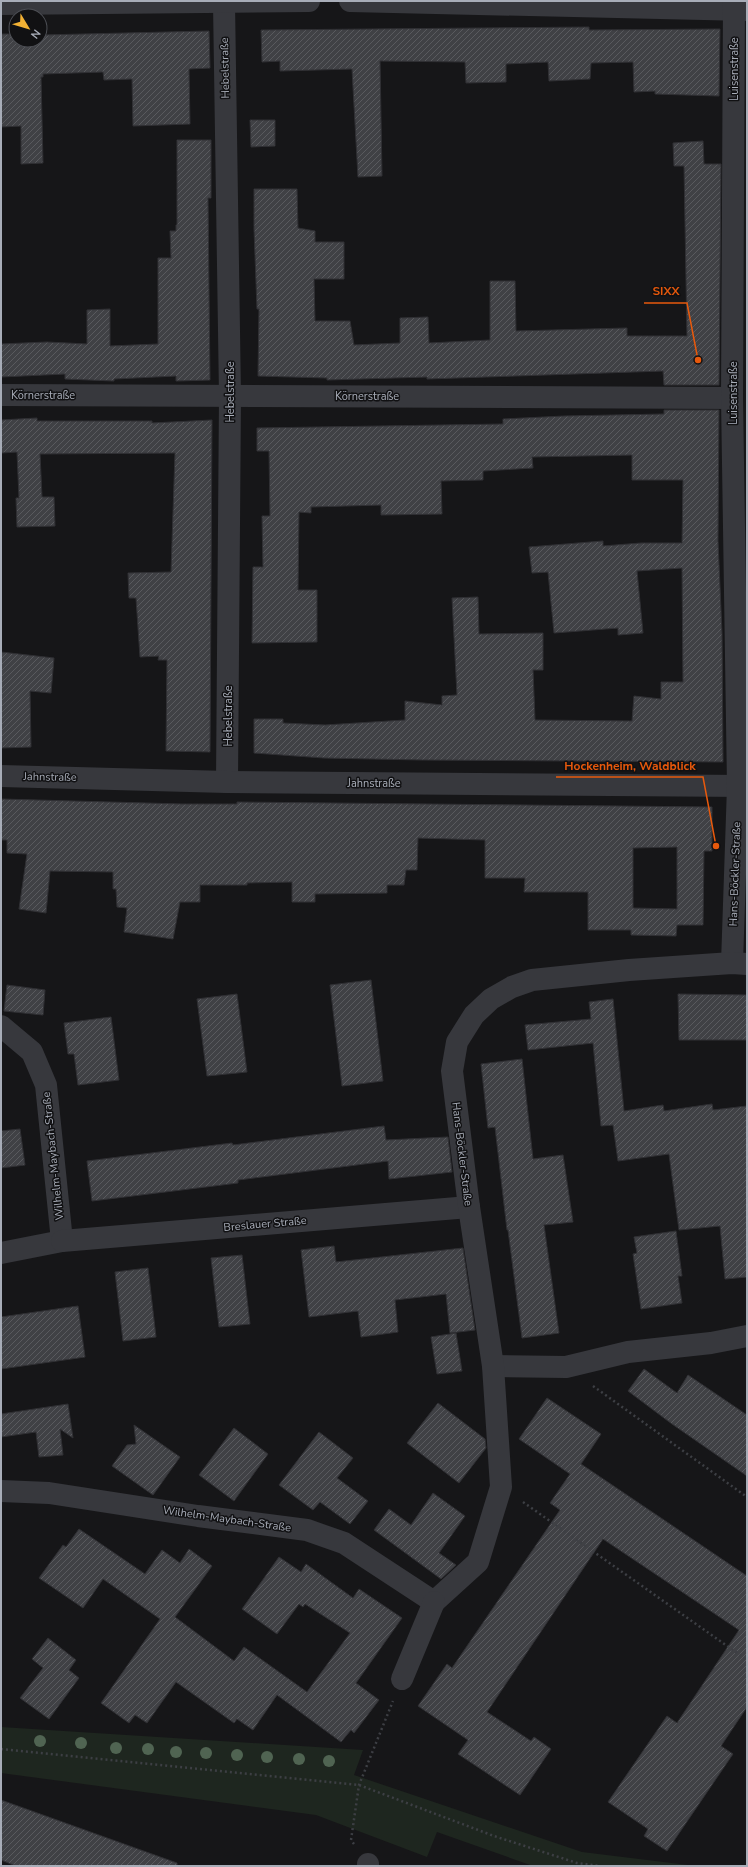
<svg xmlns="http://www.w3.org/2000/svg" width="748" height="1867" font-family="'Nunito Sans',sans-serif">
<defs>
<pattern id="building-hatch" width="6" height="6" patternUnits="userSpaceOnUse"><rect width="6" height="6" fill="#404145"/><path d="M-1 1l2-2M0 6l6-6M5 7l2-2" fill="none" stroke="#595a5e"/></pattern>
</defs>
<rect width="100%" height="100%" fill="#161618"/>
<path fill="#1e261f" d="M1 1727 363 1750 354 1775 582 1852 696 1866H533L437 1832 427 1857 316 1815 1 1773Z"/>
<g fill="url(#building-hatch)" stroke="#303034" fill-rule="evenodd">
<path d="M589 27V30L720 29 719 96 655 94V91L634 92 633 62 591 63 590 79 549 81 548 62 506 64V82L466 83 465 62 380 61 382 176 358 177 352 69 280 71V61L262 62 261 30Z"/>
<path d="M209 31 210 68 189 69 190 124 133 126 132 79 104 80 103 72 43 74V77H41L43 163 21 164V126L1 127V34H16V40H40V34H42V35Z"/>
<path d="M250 120H275V146L251 147Z"/>
<path d="M177 140H211V198H208L210 380 176 381V376L114 379V381L65 379V374L1 377V344L47 342 87 344V310L110 309V346L158 344V258H171L170 231H176V225H177Z"/>
<path d="M703 141 704 164H721L719 385H664L663 371 427 379V377L327 380V378L258 376 259 309H257L254 229V189H297L298 228 315 231V242H344V279H314L315 321H350L354 345 400 343V318L428 317 429 343 490 340V281H515L516 331 627 328V336H687L684 166H674L673 143Z"/>
<path d="M664 410H719L718 541 722 633 723 762 422 760 324 758 254 753V719H283V723L325 725 405 720V701L442 705V696L457 695 452 598 478 597 479 634 543 633V670H533L535 720 632 721 634 696 661 699V682H683L682 568 637 571 643 633 618 635V628L554 633 548 572 532 573 529 547 603 541V546L641 543H682L683 480H632V455L532 457 533 468 483 471V480L441 481 442 514 381 515V505L311 507V513L299 512 298 590H317V642L252 643 253 567H263L262 516H270L269 451H257V428L503 424V419L564 416 664 414Z"/>
<path d="M37 418V421H152V423L212 420 210 752 166 751 167 660H158L159 656 140 657 136 598H129L128 573 171 572 175 453 40 454 42 497H54L55 526 17 527 16 498H19L17 452 1 453V420Z"/>
<path d="M1 652 54 658 51 693 30 691 31 747 1 748Z"/>
<path d="M1 799 182 804H237V802L712 807V851H704L703 925H677L676 936 631 935V930H588V892H524L525 878H485V840L418 838 417 870H406L404 885H387V893L315 894V902H292V882L247 883V885H200V902H180L173 939 124 932 127 908 117 907 116 889H113V872L50 871 46 913 19 909 27 854 7 853V840H1ZM677 847V909L633 908V848Z"/>
<path d="M371 980 383 1081 342 1086 330 985Z"/>
<path d="M7 985 45 990 43 1015 4 1011Z"/>
<path d="M237 994 247 1072 207 1076 197 999Z"/>
<path d="M678 994 747 995V1040H679Z"/>
<path d="M613 999 624 1111 663 1105 664 1111 712 1104 713 1110 747 1106V1277L725 1279 720 1226 679 1230 669 1154 618 1161 613 1125 601 1126 593 1043 528 1050 525 1025 591 1019 589 1002Z"/>
<path d="M111 1017 119 1080 78 1085 74 1054H68L64 1023Z"/>
<path d="M522 1059 533 1159 563 1155 573 1222 544 1225 559 1333 522 1338 508 1230H507L495 1127 488 1128 481 1064Z"/>
<path d="M384 1126 386 1140 448 1137 452 1172 389 1179 388 1161 238 1180V1183L92 1201 87 1161 232 1143 233 1145Z"/>
<path d="M20 1129 25 1165 1 1168V1131Z"/>
<path d="M676 1231 682 1276H678L682 1303 641 1309 633 1254 637 1253 634 1237Z"/>
<path d="M334 1246 336 1262 463 1248 475 1330 450 1333 446 1294 395 1300 398 1332 361 1337 358 1311 309 1317 301 1250Z"/>
<path d="M242 1255 250 1324 219 1327 211 1258Z"/>
<path d="M148 1268 156 1337 123 1341 115 1272Z"/>
<path d="M78 1306 85 1357 1 1369V1317Z"/>
<path d="M456 1333 462 1371 437 1374 431 1337Z"/>
<path d="M644 1369 677 1393 688 1375 747 1415V1476L672 1424 628 1391Z"/>
<path d="M547 1398 601 1434 581 1464 747 1576V1707L721 1746 733 1754 667 1851 644 1836 648 1829 608 1802 667 1716 677 1723 739 1630 603 1539 487 1712 531 1741 534 1737 551 1749 520 1795 458 1754 468 1740 418 1706 447 1664 452 1668 560 1510 550 1503 570 1474 519 1439Z"/>
<path d="M438 1403 485 1439 486 1448 459 1483 407 1443Z"/>
<path d="M68 1404 73 1438 60 1429 63 1455 39 1457 36 1432 1 1437V1414Z"/>
<path d="M134 1425 180 1457 153 1495 112 1466 127 1445 136 1444Z"/>
<path d="M234 1428 268 1454 234 1501 199 1475Z"/>
<path d="M319 1432 353 1458 337 1478 368 1501 350 1524 320 1502 313 1510 279 1485Z"/>
<path d="M433 1493 465 1516 439 1553 456 1565 441 1579 374 1530 389 1509 411 1525Z"/>
<path d="M79 1529 145 1574 162 1550 180 1563 189 1549 212 1566 175 1617 234 1661 244 1647 307 1692 350 1633 305 1604 303 1607 299 1604 277 1634 242 1609 279 1557 301 1572 306 1564 353 1598 359 1589 402 1618 356 1683 379 1700 354 1733 351 1730 341 1742 277 1695 253 1730 237 1719 234 1723 176 1682 147 1723 135 1715 129 1723 101 1703 160 1619 103 1579 83 1608 39 1578 63 1545 66 1547Z"/>
<path d="M48 1638 76 1660 69 1670 79 1678 49 1719 20 1698 43 1668 32 1659Z"/>
<path d="M1 1800 177 1863V1866H16L1 1860Z"/>
</g>
<g fill="none" stroke-linecap="round" stroke-linejoin="round">
<g stroke="#3d3f44" stroke-width="2.5" stroke-dasharray="2 3" stroke-linecap="butt">
<path d="M593 1386 747 1497"/>
<path d="M523 1502 747 1660"/>
<path d="M1 1749 359 1785 494 1836 577 1863 600 1866"/>
<path d="M354 1844 351 1840 359 1785 393 1701"/>
</g>
<g stroke="#37383d" stroke-width="22">
<path d="M350 1 747 10"/>
<path d="M224 3 230 396 227 782"/>
<path d="M1 4 309 1"/>
<path d="M1 395 732 398"/>
<path d="M1 776 227 782 747 786"/>
<path d="M732 963 738 786 732 398 734 1"/>
<path d="M1 1026 32 1052 46 1085 62 1241 1 1253"/>
<path d="M62 1241 469 1207"/>
<path d="M493 1366 566 1367 628 1352 711 1343 747 1336"/>
<path d="M1 1491 49 1493 198 1516 307 1530 344 1543 434 1602 478 1562 501 1487 493 1366 469 1207 452 1071 457 1042 474 1015 491 999 512 987 532 980 629 970 732 963 747 964"/>
<path d="M402 1679 434 1602"/>
<path d="M368 1866V1864"/>
</g>
</g>
<g fill="#506452">
<circle cx="40" cy="1741" r="6"/>
<circle cx="81" cy="1743" r="6"/>
<circle cx="116" cy="1748" r="6"/>
<circle cx="148" cy="1749" r="6"/>
<circle cx="176" cy="1752" r="6"/>
<circle cx="206" cy="1753" r="6"/>
<circle cx="237" cy="1755" r="6"/>
<circle cx="267" cy="1757" r="6"/>
<circle cx="299" cy="1759" r="6"/>
<circle cx="329" cy="1761" r="6"/>
</g>
<g text-anchor="middle" dominant-baseline="central" stroke-width="3" stroke-linejoin="round" paint-order="stroke">
<g font-size="11" fill="#a8adb8" stroke="#111113">
<text transform="translate(225 68) rotate(-91)">Hebelstraße</text>
<text transform="translate(734 69) rotate(-90)">Luisenstraße</text>
<text transform="translate(230 392) rotate(-90)">Hebelstraße</text>
<text transform="translate(733 393) rotate(-90)">Luisenstraße</text>
<text x="43" y="395">Körnerstraße</text>
<text x="367" y="396">Körnerstraße</text>
<text transform="translate(228 716) rotate(-90)">Hebelstraße</text>
<text transform="translate(50 777) rotate(1)">Jahnstraße</text>
<text x="374" y="783">Jahnstraße</text>
<text transform="translate(735 874) rotate(-88)">Hans-Böckler-Straße</text>
<text transform="translate(462 1154) rotate(83)">Hans-Böckler-Straße</text>
<text transform="translate(53 1156) rotate(-96)">Wilhelm-Maybach-Straße</text>
<text transform="translate(265 1224) rotate(-5)">Breslauer Straße</text>
<text transform="translate(227 1519) rotate(8)">Wilhelm-Maybach-Straße</text>
</g>
</g>
<path fill="none" stroke="#e8590c" stroke-width="1.5" d="M698 360L687 303H644M716 846L703 777H556"/>
<g fill="#e8590c" stroke="#111113" stroke-width="1.5">
<circle cx="698" cy="360" r="4"/>
<circle cx="716" cy="846" r="4"/>
</g>
<g font-size="12" text-anchor="middle" font-weight="bold" fill="#e8590c" stroke="#111113" stroke-width="3" stroke-linejoin="round" paint-order="stroke">
<text x="666" y="295">SIXX</text>
<text x="630" y="770">Hockenheim, Waldblick</text>
</g>
<rect width="748" height="1867" fill="none" stroke="#a8adb8" stroke-width="4"/>
<g transform="translate(28 28) rotate(128)"><circle r="19" fill="#111113" stroke="#4d4f55"/>
<path d="M0-3L7 15L0 10L-7 15Z" fill="#f2b134"/>
<text y="-6" font-size="11" font-weight="bold" text-anchor="middle" fill="#a8adb8">N</text>
</g>
</svg>
